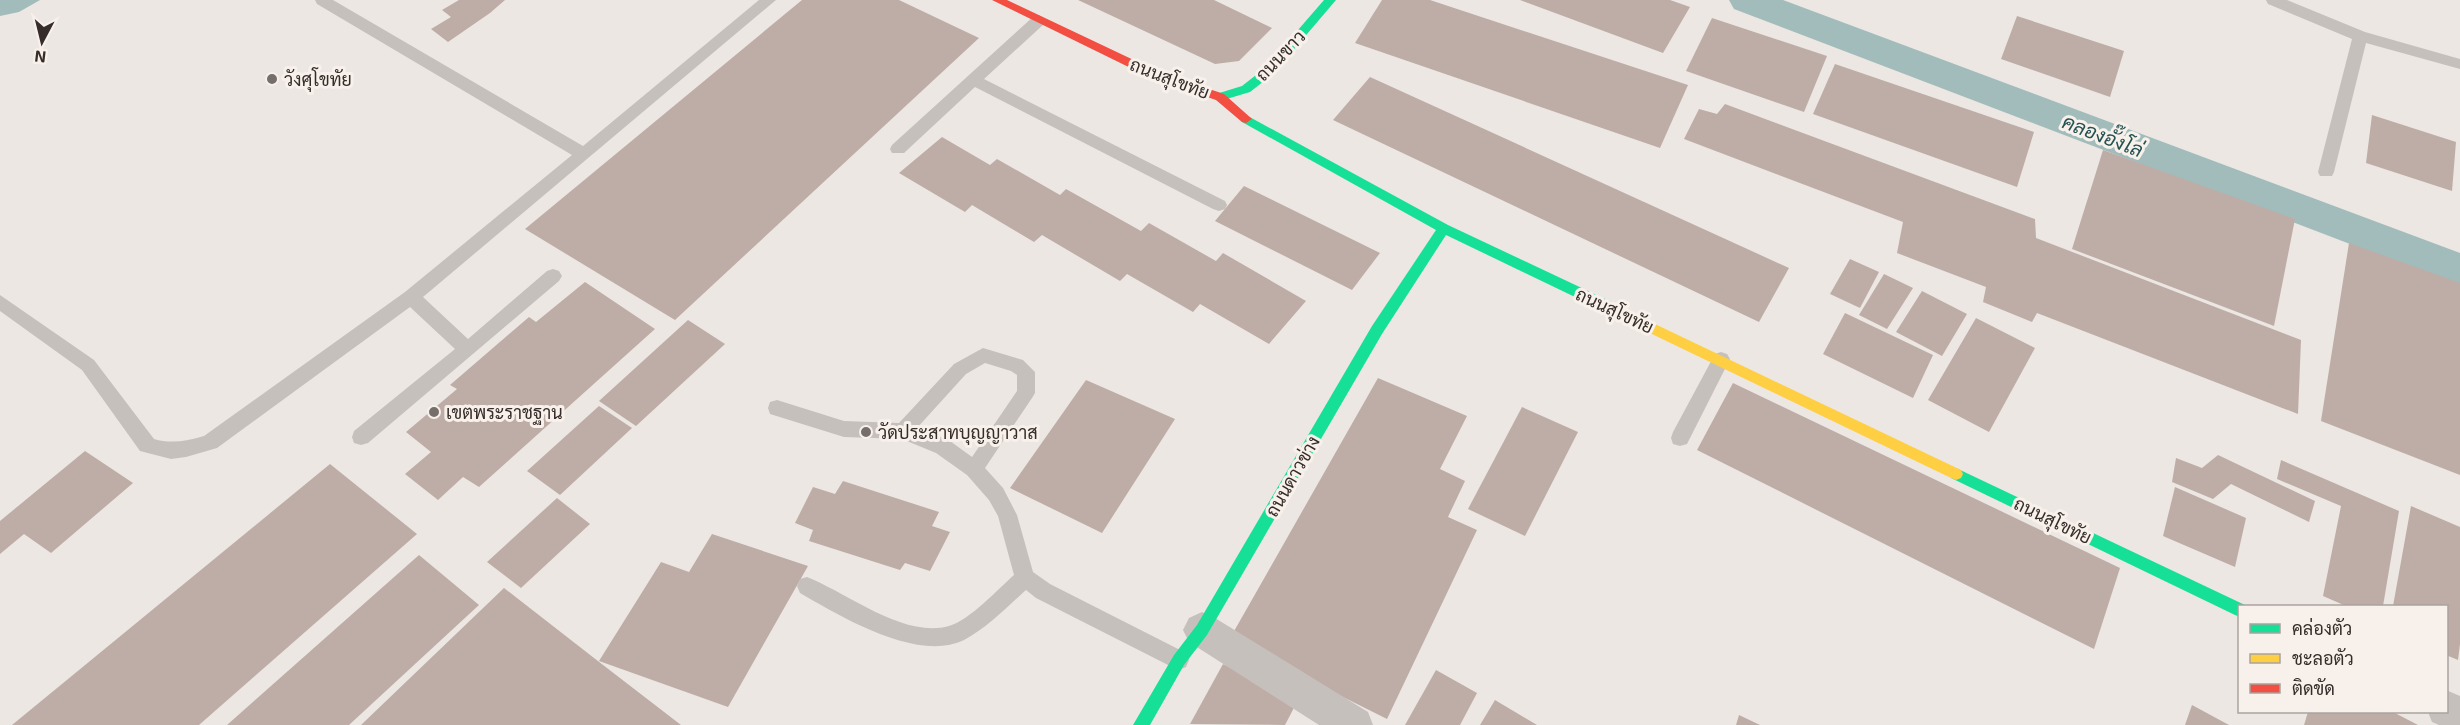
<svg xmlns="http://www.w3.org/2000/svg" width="2460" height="725" font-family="'Exo 2',Sarabun,sans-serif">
<rect width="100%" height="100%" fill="#ece7e3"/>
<path fill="#a1bcbb" d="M0 0H40L19 12 0 16Z"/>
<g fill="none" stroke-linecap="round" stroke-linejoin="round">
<path fill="#a1bcbb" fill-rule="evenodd" d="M1729 0H1783L2460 253V286L1734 9Z"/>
</g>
<g fill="#beada6">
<path d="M459 0H505L490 13 448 42 431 29 451 17 442 10Z"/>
<path d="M802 0H899L979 38 675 320 525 229Z"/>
<path d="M1078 0H1214L1272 28 1239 61 1215 64Z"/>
<path d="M1382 0H1430L1688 85 1660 148 1355 43Z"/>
<path d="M1520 0H1670L1690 7 1663 53Z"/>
<path d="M2017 16 2124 51 2110 97 2001 59Z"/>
<path d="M1712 18 1827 56 1804 112 1686 71Z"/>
<path d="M1835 64 2034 132 2017 187 1813 114Z"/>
<path d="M1370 77 1789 268 1759 322 1333 120Z"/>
<path d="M1725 104 2035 219 2036 238 2301 340 2298 414 2037 313 2032 322 1983 302 1986 287 1897 253 1903 222 1684 139 1699 109 1717 114Z"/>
<path d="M2372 115 2456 142 2452 191 2366 163Z"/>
<path d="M942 137 990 165 997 159 1060 195 1066 189 1141 231 1149 223 1216 261 1223 253 1306 301 1269 344 1200 304 1193 312 1127 274 1120 281 1042 235 1034 242 972 205 965 212 899 173Z"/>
<path d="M2103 150 2295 219 2274 326 2072 249Z"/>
<path d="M1244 186 1380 253 1352 290 1215 221Z"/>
<path d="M2349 243 2460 283V475L2321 421Z"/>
<path d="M1850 259 1879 272 1860 308 1830 294Z"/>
<path d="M1884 274 1913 288 1887 329 1859 315Z"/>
<path d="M585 282 655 329 479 487 463 477 438 500 405 474 431 452 406 432 457 389 450 385 529 317 536 322Z"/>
<path d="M1922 291 1967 314 1942 356 1896 332Z"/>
<path d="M1845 313 1933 355 1913 398 1823 354Z"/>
<path d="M1976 318 2035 348 1989 432 1928 400Z"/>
<path d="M688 320 725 344 636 426 599 401Z"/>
<path d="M1378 378 1467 416 1440 469 1465 481 1448 517 1477 530 1387 719 1229 640Z"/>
<path d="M1086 380 1175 419 1102 533 1010 488Z"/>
<path d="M1733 383 2120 568 2094 649 1697 450Z"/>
<path d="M599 406 632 428 560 495 527 471Z"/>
<path d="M1522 407 1578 432 1525 536 1468 509Z"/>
<path d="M85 451 133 483 51 553 24 534 0 554V521Z"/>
<path d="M2218 455 2315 501 2309 522 2231 484 2213 499 2172 482 2176 458 2202 468Z"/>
<path d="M2281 460 2399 511 2383 606H2346L2323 596 2341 506 2277 479Z"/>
<path d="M330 464 417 534 199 725H12Z"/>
<path d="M843 481 939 512 932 526 950 532 930 571 905 563 900 570 809 541 813 530 795 523 813 487 835 494Z"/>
<path d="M2175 487 2246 518 2235 567 2163 536Z"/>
<path d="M557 498 590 524 521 588 487 562Z"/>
<path d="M2411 506 2460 527V644L2458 660 2446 655V606H2393Z"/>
<path d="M712 534 808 566 728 707 599 661 661 562 689 572Z"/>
<path d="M419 555 479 605 349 725H227Z"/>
<path d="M504 588 594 658 681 725H361Z"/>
<path d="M1223 664 1298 700 1285 725 1190 724Z"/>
<path d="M1436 670 1477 693 1460 725H1405Z"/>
<path d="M1495 700 1537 725H1480Z"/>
<path d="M2192 705 2229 725H2185Z"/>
<path d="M2308 712H2393L2418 725H2304Z"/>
<path d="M1739 715 1760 725H1736Z"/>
</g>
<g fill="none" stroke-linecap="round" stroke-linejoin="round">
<g fill="#c5c0bc" fill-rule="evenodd">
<path d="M315 0H333L583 146 759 0H776L423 297 468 339 547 271 553 269 559 271 562 276 559 281 368 443 361 445 354 443 352 437 354 431 455 349 410 307 217 448 186 457 171 459 140 451 82 370 0 311V295L94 360 154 439C171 444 187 441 204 436L405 292 572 155 317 4Z"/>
<path d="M2266 0H2287L2365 32 2460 59V69L2366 43 2334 172 2332 176H2320L2318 172 2352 39 2268 4Z"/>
<path d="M1039 15 1046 20 1044 24 984 79 1225 201 1227 205 1225 209 1219 211 1213 209 975 87 904 153H892L890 149 892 145 1034 16Z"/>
<path d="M983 348 1023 360 1035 372V393L1032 398 985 468 1003 488 1017 515 1033 572 1050 584 1186 653 1189 660 1186 667 1179 670 1172 667 1036 598 1026 590C1007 607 987 628 964 640 917 663 840 616 800 593L797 586 800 579 807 577C846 592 904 639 949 626 970 620 998 589 1014 575L998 516 989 500 967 475 936 453 902 439 844 437 770 414 768 408 770 402 777 400 844 421 899 423 954 364ZM985 363 1011 371 1017 375V391L972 457 950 441 917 428 966 374Z"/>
<path d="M1721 352 1727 354 1730 359 1687 444 1680 446 1673 444 1671 438 1673 432 1715 354Z"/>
</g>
<g fill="#c5c0bc" fill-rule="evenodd">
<path d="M1202 612 1215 618 1368 712 1373 725H1319L1189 642 1183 630 1189 618Z"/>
<path d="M2446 690 2460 696V725H2439L2432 722 2428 712H2446Z"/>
</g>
<g fill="#16e098" fill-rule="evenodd">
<path d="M1324 0H1336L1273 74 1250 92 1220 101 1216 100 1214 97 1216 94 1242 86 1265 68Z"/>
<path d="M1246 115 1448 225 1639 315 1641 319 1639 323H1629L1446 235 1382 334 1207 635 1184 665 1150 725H1133L1174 655 1197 625 1372 326 1436 230 1242 122 1240 119Z"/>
<path d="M1956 468 2245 605 2246 606H2240V617L2235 615 1951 478 1949 474 1951 470Z"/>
</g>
<path fill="#ffcf43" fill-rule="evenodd" d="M1634 314 1961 470 1963 474 1961 478 1956 480 1951 478 1629 323 1627 319 1629 315Z"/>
<path fill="#f24e42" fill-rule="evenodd" d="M992 0H1007L1159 72 1224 94 1252 119 1246 123 1242 122 1216 100 1151 78Z"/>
</g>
<g fill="#766e6b" stroke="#f8f1eb" stroke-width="2">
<circle cx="272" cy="79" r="6"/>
<circle cx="434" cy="412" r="6"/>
<circle cx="866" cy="432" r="6"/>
</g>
<g text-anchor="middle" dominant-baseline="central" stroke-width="6" stroke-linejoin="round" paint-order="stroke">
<g font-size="18" fill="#362d2a" stroke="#f8f1eb">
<text transform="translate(1280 55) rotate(-46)">ถนนขาว</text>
<text transform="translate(1170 78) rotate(21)">ถนนสุโขทัย</text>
<text transform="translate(1615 310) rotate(25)">ถนนสุโขทัย</text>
<text transform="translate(1292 476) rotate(-60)">ถนนดาวข่าง</text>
<text transform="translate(2053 520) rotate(26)">ถนนสุโขทัย</text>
</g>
<g font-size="18" fill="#362d2a" stroke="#f8f1eb" text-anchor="start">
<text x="284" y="79">วังศุโขทัย</text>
<text x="446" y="412">เขตพระราชฐาน</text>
<text x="878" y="432">วัดประสาทบุญญาวาส</text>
</g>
<g font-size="20" font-style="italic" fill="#245152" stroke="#f8f1eb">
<text transform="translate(2103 135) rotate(21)">คลองอั๊งโล่</text>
</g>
</g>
<rect x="2238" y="605" width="210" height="108" fill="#f8f1eb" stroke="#aaa39e" stroke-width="1.5"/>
<rect x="2250" y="624" width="30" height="9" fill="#16e098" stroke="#aaa39e" stroke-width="1.5"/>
<text x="2292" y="635" font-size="18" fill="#362d2a">คล่องตัว</text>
<rect x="2250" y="654" width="30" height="9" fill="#ffcf43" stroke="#aaa39e" stroke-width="1.5"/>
<text x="2292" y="665" font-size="18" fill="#362d2a">ชะลอตัว</text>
<rect x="2250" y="684" width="30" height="9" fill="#f24e42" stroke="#aaa39e" stroke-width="1.5"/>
<text x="2292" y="695" font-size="18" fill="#362d2a">ติดขัด</text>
<g transform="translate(42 42) rotate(187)" stroke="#f8f1eb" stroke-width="4.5" paint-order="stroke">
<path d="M0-4.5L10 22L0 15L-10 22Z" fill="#362d2a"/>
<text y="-9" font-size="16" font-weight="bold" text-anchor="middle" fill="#362d2a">N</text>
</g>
</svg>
